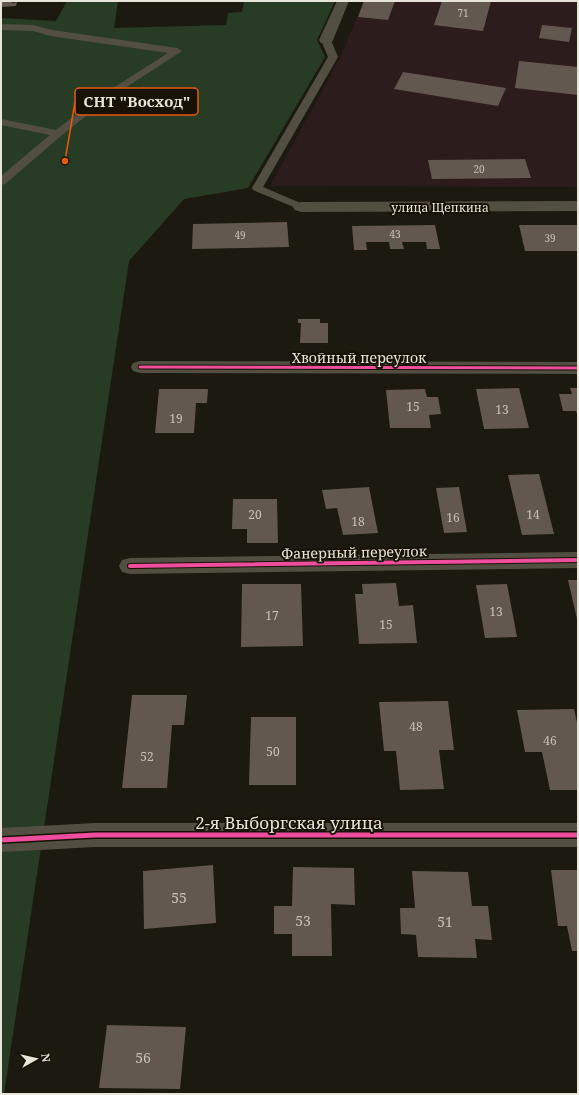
<svg xmlns="http://www.w3.org/2000/svg" width="579" height="1095" font-family="'Noto Serif',serif">
<rect width="100%" height="100%" fill="#1c1911"/>
<path fill="#2d1c1c" d="M364 1H578V187L270 186 340 58Z"/>
<path fill="#283c25" d="M67 1H118L114 28 226 25 228 13 242 12 244 1H335L317 40 325 57 248 188 184 199 129 261 4 1094H1V18L56 21Z"/>
<g fill="#62584f">
<path d="M1 1H12V3L17 2 16 6 1 7Z"/>
<path d="M364 1H395L388 20 358 17Z"/>
<path d="M442 1H491L483 31 434 25Z"/>
<path d="M542 25 572 28 569 42 539 38Z"/>
<path d="M519 61 578 67V95L515 88Z"/>
<path d="M403 72 506 88 498 106 394 89Z"/>
<path d="M525 159 531 178 432 179 428 160Z"/>
<path d="M287 222 289 247 192 249 193 224Z"/>
<path d="M435 225 440 249H427L426 242H402L404 249H390L389 242H366L367 250H354L352 226Z"/>
<path d="M519 225H578V251H525Z"/>
<path d="M298 319H320V323H328V343H300L301 323H298Z"/>
<path d="M519 388 529 428 484 429 476 389Z"/>
<path d="M570 388H578V417L576 411H563L559 394H572Z"/>
<path d="M159 389H208L207 403H196L194 433H155Z"/>
<path d="M425 389 427 397H438L441 414 429 415 431 428H390L386 390Z"/>
<path d="M539 474 554 534 522 535 508 475Z"/>
<path d="M369 487 378 533 343 535 337 508 326 509 322 490Z"/>
<path d="M459 487 467 532 444 533 436 488Z"/>
<path d="M233 499H277L278 543H247V529H232Z"/>
<path d="M568 580H578V619H577Z"/>
<path d="M396 583 399 606 413 605 417 643 359 644 355 594H363L362 584Z"/>
<path d="M242 584H301L303 646 241 647Z"/>
<path d="M507 584 517 637 485 638 476 585Z"/>
<path d="M132 695H187L184 725H172L167 788H122Z"/>
<path d="M448 701 454 750H439L444 789 400 790 396 751H384L379 702Z"/>
<path d="M574 709 578 727V790H550L542 752H525L517 710Z"/>
<path d="M251 717H296V785H249Z"/>
<path d="M213 865 216 923 144 929 143 871Z"/>
<path d="M293 867 354 868 355 905 331 904 332 956H292V934H274V906H292Z"/>
<path d="M551 870H578V951H572L567 926H558Z"/>
<path d="M412 871 468 872 472 906H488L492 940 475 939 477 958 418 957 416 935 401 934 400 908H415Z"/>
<path d="M107 1025 186 1027 180 1089 99 1088Z"/>
</g>
<g fill="none" stroke-linecap="round" stroke-linejoin="round">
<g fill="#524f42" fill-rule="evenodd">
<path d="M1 24 33 25 52 30 177 48 182 51 105 101 62 135 5 184 1 185V176L50 135 1 125V119L56 130 99 97 168 53 51 36 33 31 1 30Z"/>
<path d="M326 37 331 40 338 57 263 187 305 205 307 207 301 210 253 190 252 188 328 57 321 40Z"/>
</g>
<g fill="#524f42" fill-rule="evenodd">
<path d="M337 1H349L333 40 331 43H321L319 40Z"/>
<path d="M578 201V211L301 212 295 210 293 207 295 204 301 202Z"/>
<path d="M140 361 578 362V374L140 373 133 371 131 367 133 363Z"/>
<path d="M578 552V568L130 574 122 572 119 566 122 560 130 558Z"/>
<path d="M95 823H578V847H95L1 852V828Z"/>
</g>
<g stroke="#181204" stroke-width="5">
<path id="cycleway-far2" d="M140 367 578 368"/>
</g>
<g stroke="#181204" stroke-width="6">
<path id="cycleway-far1" d="M130 566 578 560"/>
</g>
<g stroke="#181204" stroke-width="8">
<path id="cycleway" d="M1 840 95 835H578"/>
</g>
<use href="#cycleway-far2" stroke="#ef4d9e" stroke-width="3"/>
<use href="#cycleway-far1" stroke="#ef4d9e" stroke-width="4"/>
<use href="#cycleway" stroke="#ef4d9e" stroke-width="5"/>
</g>
<g text-anchor="middle" dominant-baseline="central" stroke-width="4" stroke-linejoin="round" paint-order="stroke">
<g font-size="10" fill="#c6c1b7">
<text x="463" y="13">71</text>
<text x="479" y="169">20</text>
<text x="395" y="234">43</text>
<text x="240" y="235">49</text>
<text x="550" y="238">39</text>
</g>
<g font-size="12" fill="#e8e4da" stroke="#181204">
<text x="440" y="207">улица Щепкина</text>
</g>
<g font-size="12" fill="#c6c1b7">
<text x="413" y="406">15</text>
<text x="502" y="409">13</text>
<text x="176" y="418">19</text>
<text x="255" y="514">20</text>
<text x="533" y="514">14</text>
<text x="453" y="517">16</text>
<text x="358" y="521">18</text>
<text x="496" y="611">13</text>
<text x="272" y="615">17</text>
<text x="386" y="624">15</text>
<text x="416" y="726">48</text>
<text x="550" y="740">46</text>
<text x="273" y="751">50</text>
<text x="147" y="756">52</text>
</g>
<g font-size="14" fill="#e8e4da" stroke="#181204">
<text x="359" y="357">Хвойный переулок</text>
<text transform="translate(354 552) rotate(-1)">Фанерный переулок</text>
</g>
<g font-size="14" fill="#c6c1b7">
<text x="179" y="897">55</text>
<text x="303" y="920">53</text>
<text x="445" y="921">51</text>
<text x="143" y="1057">56</text>
</g>
<g font-size="17" fill="#e8e4da" stroke="#181204">
<text x="289" y="822">2-я Выборгская улица</text>
</g>
</g>
<path fill="none" stroke="#e8590c" stroke-width="1.5" d="M65 161L75 102"/>
<circle fill="#e8590c" stroke="#181204" stroke-width="1.5" cx="65" cy="161" r="4"/>
<rect fill="#181204" stroke="#e8590c" stroke-width="1.5" x="75" y="88" width="123" height="27" rx="4"/>
<g font-size="15" text-anchor="middle" font-weight="bold" fill="#e8e4da">
<text x="137" y="107">СНТ "Восход"</text>
</g>
<rect width="579" height="1095" fill="none" stroke="#e8e4da" stroke-width="4"/>
<g transform="translate(36 1059) rotate(82)" stroke="#181204" stroke-width="3" paint-order="stroke">
<path d="M0-3L7 15L0 10L-7 15Z" fill="#e8e4da"/>
<text y="-6" font-size="11" font-weight="bold" text-anchor="middle" fill="#e8e4da">N</text>
</g>
</svg>
